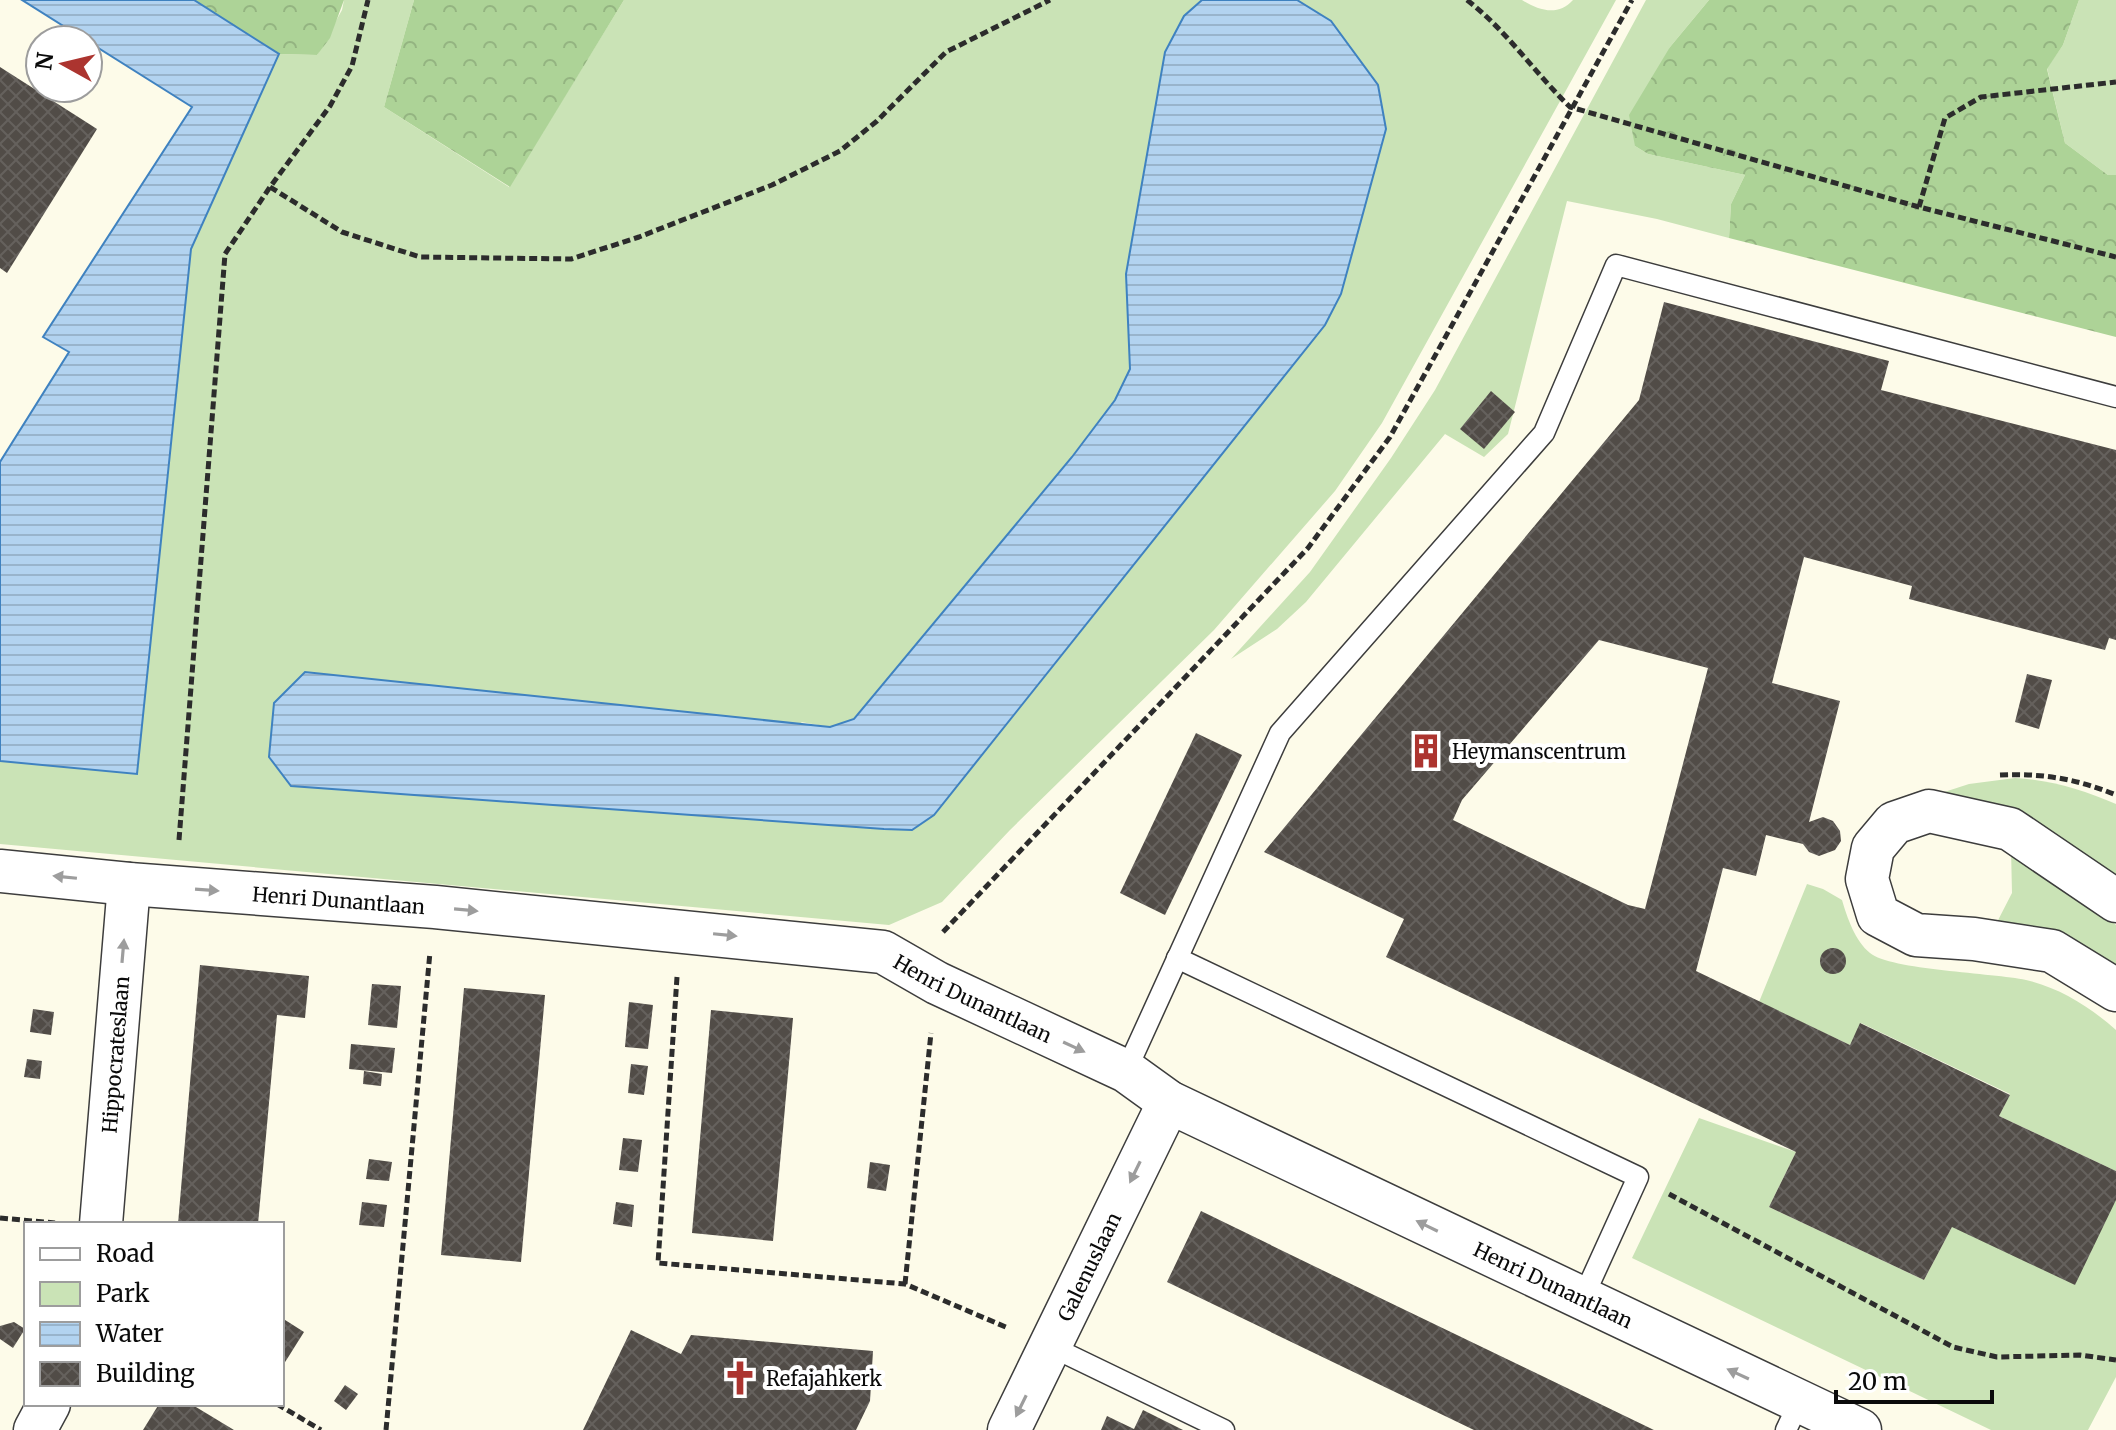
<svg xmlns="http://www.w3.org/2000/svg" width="2116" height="1430" font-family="Merriweather,serif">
<defs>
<pattern id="forest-crowns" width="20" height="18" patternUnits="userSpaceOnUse" patternTransform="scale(2)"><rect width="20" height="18" fill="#add397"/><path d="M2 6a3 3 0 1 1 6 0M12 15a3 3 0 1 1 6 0" fill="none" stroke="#94b481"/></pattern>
<pattern id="water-rules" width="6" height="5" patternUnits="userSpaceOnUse" patternTransform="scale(2)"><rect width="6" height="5" fill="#b2d3f0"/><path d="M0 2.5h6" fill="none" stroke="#98b4cc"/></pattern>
<pattern id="building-cross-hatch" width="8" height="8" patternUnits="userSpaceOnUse" patternTransform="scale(2)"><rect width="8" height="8" fill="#514c47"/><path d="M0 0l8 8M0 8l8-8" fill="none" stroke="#65615d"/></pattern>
</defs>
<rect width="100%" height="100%" fill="#fdfbe9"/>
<g fill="#cae3b6">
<path d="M344 0H414L384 107 509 187 624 0H1202L1184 16 1165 52 1126 274 1130 369 1115 400 1072 457 854 719 830 727 801 722 884 829 1386 129 1377 84 1331 21 1297 0H1522C1538 10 1558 17 1573 0H1616L1382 423 1335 491 1214 630 1010 830 942 902 889 925 0 844V761L137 774 191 249 279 54 317 55 342 10Z"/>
<path d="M1646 0H1709L1670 47 1635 146 1648 154 1745 175 1731 204 1729 238 1657 219 1567 201 1508 434 1484 457 1445 434 1306 602 1277 629 1231 659 1310 572 1391 458 1435 390Z"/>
<path d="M2079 0H2116V175H2108L2065 143 2047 68 2063 45Z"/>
<path d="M2015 778C2052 780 2083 790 2116 804V888L1932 796 1969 784Z"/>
<path d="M2011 849 2066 882 2116 925V972L1994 928 2012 893Z"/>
<path d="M1807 884 1823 889 1842 900C1847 917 1855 941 1870 953 1890 970 1994 973 2026 980 2060 988 2090 1007 2116 1030V1171L1999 1116 2010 1094 1861 1023 1850 1045 1759 1002Z"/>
<path d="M1699 1118 1796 1152 1769 1207 1924 1280 1952 1227 2116 1200V1377L2088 1430H1991L1632 1258Z"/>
</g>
<g fill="url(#forest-crowns)">
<path d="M194 0H344L330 38 317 55 279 54Z"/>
<path d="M414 0H624L510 187 384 107Z"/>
<path d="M1709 0H2079L2063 45 2047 69 2065 143 2108 175H2116V337L1729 238 1731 204 1745 175 1648 154 1635 146 1629 115 1670 47Z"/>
</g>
<g fill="url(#water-rules)" stroke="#3f82c0" stroke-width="2">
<path d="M22 0H194L279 54 191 249 137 774 0 761V462L69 352 43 337 192 107Z"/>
<path d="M1202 0H1297L1331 21 1378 85 1386 129 1341 294 1325 325 934 815 912 830 884 829 291 786 269 757 274 703 305 672 830 727 854 719 1072 457 1115 400 1130 369 1126 274 1165 52 1184 16Z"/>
</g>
<g fill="url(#building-cross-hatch)" fill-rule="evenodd">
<path d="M0 67 97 129 7 273 0 268Z"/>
<path d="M1664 302 1889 361 1881 390 2116 450V640L2109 638 2105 650 1909 599 1912 586 1804 557 1772 683 1840 701 1809 822 1823 817 1833 821 1840 831 1841 841 1835 850 1819 856 1809 852 1803 844 1766 835 1756 876 1723 868 1696 971 1850 1045 1860 1023 2010 1095 1999 1116 2116 1171V1200L2075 1285 1952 1227 1924 1280 1769 1207 1796 1152 1386 957 1404 919 1264 852 1639 400ZM1599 640 1708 668 1645 909 1628 905 1453 820 1462 800Z"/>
<path d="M1491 391 1515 412 1484 449 1460 429Z"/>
<path d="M2027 674 2052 680 2039 729 2015 722Z"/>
<path d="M1196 733 1242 755 1165 915 1120 893Z"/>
<circle cx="1833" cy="961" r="13"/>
<path d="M200 965 309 976 305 1018 277 1015 258 1224H178Z"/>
<path d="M372 984 401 986 397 1028 368 1025Z"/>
<path d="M464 988 545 995 521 1262 441 1255Z"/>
<path d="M629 1002 653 1005 648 1049 625 1047Z"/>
<path d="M33 1009 54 1012 51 1035 30 1032Z"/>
<path d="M711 1010 793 1018 773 1241 692 1233Z"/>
<path d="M351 1044 395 1048 392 1073 349 1069Z"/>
<path d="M27 1059 42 1061 40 1079 24 1077Z"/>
<path d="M631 1064 648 1066 644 1095 628 1093Z"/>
<path d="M364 1071 382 1074 381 1086 363 1084Z"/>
<path d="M623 1138 642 1140 638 1172 619 1170Z"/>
<path d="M369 1159 392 1162 389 1181 366 1179Z"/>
<path d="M870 1162 890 1165 886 1191 867 1188Z"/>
<path d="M362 1202 387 1205 384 1227 359 1225Z"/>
<path d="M616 1202 634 1205 632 1227 613 1224Z"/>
<path d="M1201 1211 1320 1269 1654 1430H1474L1167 1282Z"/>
<path d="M282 1318 304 1332 282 1367Z"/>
<path d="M14 1322 25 1329 13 1348 0 1339V1326Z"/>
<path d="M631 1330 681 1354 691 1335 873 1351 870 1401 856 1430H583Z"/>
<path d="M345 1385 358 1394 346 1410 334 1401Z"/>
<path d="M159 1404H191L234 1430H143Z"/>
<path d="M1143 1410 1183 1430H1101L1107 1416 1134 1429Z"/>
</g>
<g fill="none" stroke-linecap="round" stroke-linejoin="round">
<g stroke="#3d3d3d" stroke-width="23">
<g id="service">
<path d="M1177 958 1638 1177 1582 1300"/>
<path d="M1126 1071 1280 733 1544 433 1616 265 2116 397"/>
<path d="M1050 1346 1224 1430"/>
<path d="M1786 1430 1799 1403"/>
</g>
</g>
<g stroke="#3d3d3d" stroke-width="45">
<g id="minor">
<path id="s1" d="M0 871 129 884 435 907 883 952 937 983 1126 1071 1169 1102 1860 1430"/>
<path d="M2116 901 2010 829 1929 811 1894 823 1873 848 1867 879 1878 915 1916 935 1974 939 2052 951 2116 990"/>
<path id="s2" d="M101 1224 129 884"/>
<path d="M35 1430 49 1404"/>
<path id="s3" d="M1009 1430 1169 1102"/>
</g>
</g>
<g stroke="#2c2c2c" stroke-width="5" stroke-dasharray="8 4" stroke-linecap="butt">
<path d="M1467 0C1506 30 1535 73 1570 107L1919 207 2116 257"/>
<path d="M270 187 342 232 420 257 571 259 639 237 772 185 840 151 877 121 946 52 1050 0"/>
<path d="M1919 207 1945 118 1981 97 2116 82"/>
<path d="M2000 775C2042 773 2078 779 2116 795"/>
<path d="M179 840 225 254 270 187 330 106 352 66 368 0"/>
<path d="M943 932 1308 548 1390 437 1632 0"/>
<path d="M677 977 658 1263 905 1284 1008 1328"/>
<path d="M1669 1194 1953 1347 1997 1357 2080 1355 2116 1360"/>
<path d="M0 1218 55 1223"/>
<path d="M905 1284 931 1033"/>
<path d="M277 1404 321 1430"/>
<path d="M386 1430 430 952"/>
</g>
<use href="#service" stroke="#fff" stroke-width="20"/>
<use href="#minor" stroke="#fff" stroke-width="42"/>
</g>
<defs><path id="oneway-solid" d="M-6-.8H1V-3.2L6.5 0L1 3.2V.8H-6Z" transform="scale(2)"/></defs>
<g fill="#9d9d9d">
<use href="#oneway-solid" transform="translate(65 877) rotate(-174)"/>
<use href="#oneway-solid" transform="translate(207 890) rotate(4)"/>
<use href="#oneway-solid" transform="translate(466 910) rotate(5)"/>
<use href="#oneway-solid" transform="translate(725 935) rotate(6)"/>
<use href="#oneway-solid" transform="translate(123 951) rotate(-85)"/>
<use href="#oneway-solid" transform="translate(1074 1047) rotate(25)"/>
<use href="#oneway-solid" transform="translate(1135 1172) rotate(116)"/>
<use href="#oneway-solid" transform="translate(1427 1226) rotate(-154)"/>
<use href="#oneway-solid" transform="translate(1738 1374) rotate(-155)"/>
<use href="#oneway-solid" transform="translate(1021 1406) rotate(116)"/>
</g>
<defs>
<g id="building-bare" transform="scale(2.76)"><path d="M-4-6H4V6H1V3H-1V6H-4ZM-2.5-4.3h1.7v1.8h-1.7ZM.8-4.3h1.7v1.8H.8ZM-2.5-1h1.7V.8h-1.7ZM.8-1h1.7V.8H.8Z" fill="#ac342f" stroke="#fff" stroke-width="2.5" paint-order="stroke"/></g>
<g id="church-bare" transform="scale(2.76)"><path d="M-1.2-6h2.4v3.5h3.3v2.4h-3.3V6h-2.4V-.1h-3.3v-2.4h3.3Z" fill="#ac342f" stroke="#fff" stroke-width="2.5" paint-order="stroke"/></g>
</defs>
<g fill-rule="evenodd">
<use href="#building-bare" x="1426" y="751"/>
<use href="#church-bare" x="740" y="1378"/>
</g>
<g text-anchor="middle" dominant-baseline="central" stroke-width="8" stroke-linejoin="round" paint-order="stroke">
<g font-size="20" fill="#0a0a0a" stroke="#fff" text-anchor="start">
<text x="1452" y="751">Heymanscentrum</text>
<text x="766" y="1378">Refajahkerk</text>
</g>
<g font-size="20" fill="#0a0a0a" stroke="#fff">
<text stroke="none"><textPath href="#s1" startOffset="340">Henri Dunantlaan</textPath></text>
<text stroke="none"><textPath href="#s1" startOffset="988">Henri Dunantlaan</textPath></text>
<text stroke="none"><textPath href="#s2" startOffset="170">Hippocrateslaan</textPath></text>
<text stroke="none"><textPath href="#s3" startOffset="182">Galenuslaan</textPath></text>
<text stroke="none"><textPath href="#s1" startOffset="1636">Henri Dunantlaan</textPath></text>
</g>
</g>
<rect x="24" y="1222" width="260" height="184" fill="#ffffff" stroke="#9d9d9d" stroke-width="2"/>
<rect x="40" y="1248" width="40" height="12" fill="#ffffff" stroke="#9d9d9d" stroke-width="2"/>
<text x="96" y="1262" font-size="24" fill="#0a0a0a">Road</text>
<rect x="40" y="1282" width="40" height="24" fill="#cae3b6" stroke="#9d9d9d" stroke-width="2"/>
<text x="96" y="1302" font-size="24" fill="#0a0a0a">Park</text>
<rect x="40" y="1322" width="40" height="24" fill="url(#water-rules)" stroke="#9d9d9d" stroke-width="2"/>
<text x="96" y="1342" font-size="24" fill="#0a0a0a">Water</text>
<rect x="40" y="1362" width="40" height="24" fill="url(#building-cross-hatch)" stroke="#9d9d9d" stroke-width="2"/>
<text x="96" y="1382" font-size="24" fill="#0a0a0a">Building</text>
<g transform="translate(64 64) rotate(278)"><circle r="38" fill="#ffffff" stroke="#9d9d9d" stroke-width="2"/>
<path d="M0-6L14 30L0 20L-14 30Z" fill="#ac342f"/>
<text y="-12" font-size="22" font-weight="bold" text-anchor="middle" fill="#0a0a0a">N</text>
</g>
<path d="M1836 1390v12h156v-12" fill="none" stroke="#0a0a0a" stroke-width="4"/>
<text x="1848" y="1390" font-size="24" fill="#0a0a0a" stroke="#ffffff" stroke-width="6" paint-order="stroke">20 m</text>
</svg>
